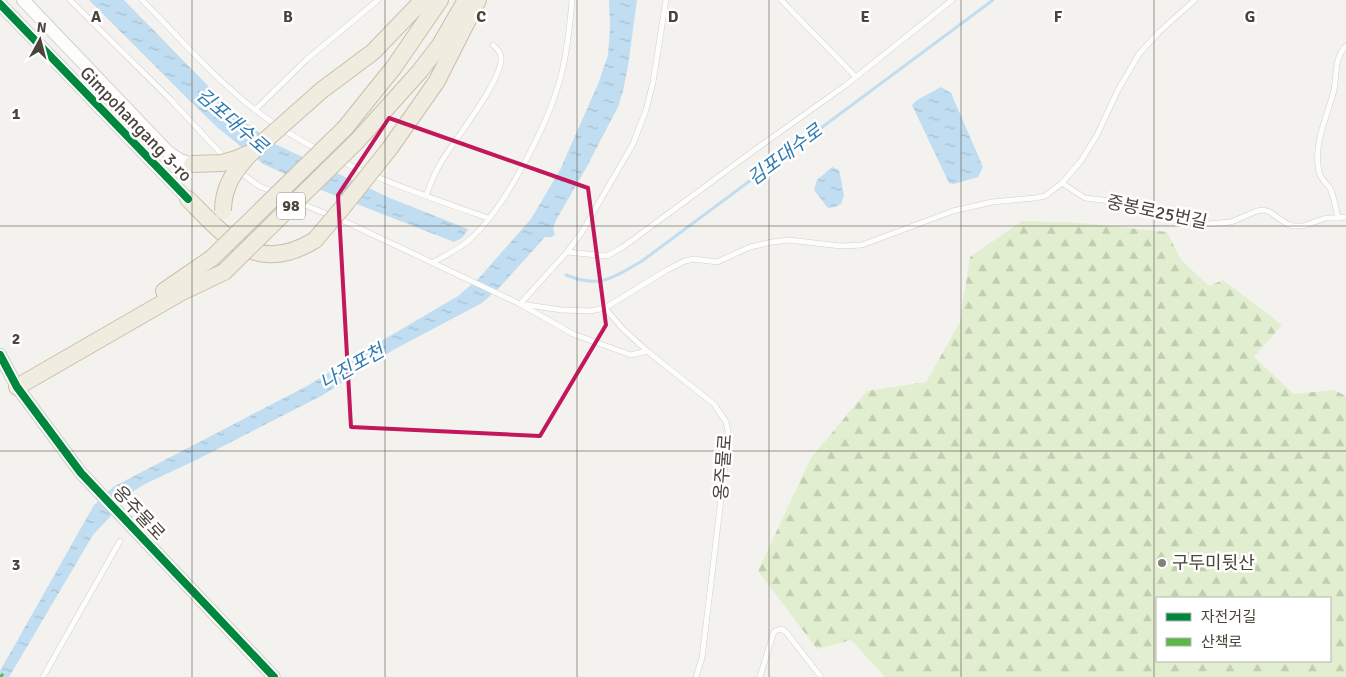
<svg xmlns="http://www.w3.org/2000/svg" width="1346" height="677" font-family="Signika,'Noto Sans KR',sans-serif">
<defs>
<pattern id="forest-firs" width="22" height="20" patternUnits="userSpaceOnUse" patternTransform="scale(1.25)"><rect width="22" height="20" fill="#e1eecf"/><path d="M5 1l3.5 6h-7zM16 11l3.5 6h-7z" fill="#c3cdb2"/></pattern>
<pattern id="water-ripples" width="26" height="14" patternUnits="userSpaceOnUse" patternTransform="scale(1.25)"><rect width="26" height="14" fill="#c0ddf1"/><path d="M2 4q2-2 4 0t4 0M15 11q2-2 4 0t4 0" fill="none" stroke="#a6bfcf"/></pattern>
</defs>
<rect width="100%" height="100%" fill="#f4f2ee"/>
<path fill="url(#forest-firs)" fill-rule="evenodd" d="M1022 221 1081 223 1167 232 1181 260 1209 286 1223 280 1282 325 1254 357 1294 394 1334 390 1346 396V677H885L851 640 817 649 758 571 811 458 867 391 926 382 960 322 970 257ZM1157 598H1330V661H1157Z"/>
<g fill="url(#water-ripples)">
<path d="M89 0H124L219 97 246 123 275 144 390 198 468 229 462 238 454 242 316 188 263 164 218 128 189 100Z"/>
<path d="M609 0H637L628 66 623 91 618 107 585 170 555 222 553 229 555 234 552 237H545L500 287 482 303 395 349 323 395 196 460 147 483 135 490 93 535 9 677H0V671L94 505 113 487 307 386 383 340 458 296 479 278 531 219 560 170 598 84 608 55 610 27Z"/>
<path d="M941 87 951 93 983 167 978 177 954 184 949 183 912 105 917 100Z"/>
<path d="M832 167 839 170 844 195 841 204 835 207 828 208 814 190 817 180Z"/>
</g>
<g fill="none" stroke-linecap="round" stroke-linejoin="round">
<path stroke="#c0ddf1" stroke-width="3" d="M566 275C600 289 612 278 642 261L993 0"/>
<g stroke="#d2d0cb" stroke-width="6">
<g id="service">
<path d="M70 0 170 99 226 159"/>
<path d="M142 0C179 37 213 77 254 109 319 160 410 191 488 218"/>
<path d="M781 0 856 77"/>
<path d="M1346 46C1334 58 1337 74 1334 90 1327 118 1313 143 1319 172 1321 180 1326 182 1330 188 1334 197 1336 208 1338 218L1346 217"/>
<path d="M255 110 306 60 378 0"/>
<path d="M240 172 259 186 346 222 520 304 562 310 590 311 605 308 667 270 685 261 694 259 717 262 750 247 772 242 789 240 841 246 862 245 953 211 992 202 1035 198 1045 196 1062 183 1081 161 1097 135 1118 90 1139 54 1159 32 1195 0"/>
<path d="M1062 183 1085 198 1127 203 1149 207 1208 224 1231 222 1257 211 1264 210 1270 212 1287 224 1294 226H1303L1326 218H1338"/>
<path d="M426 196C430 185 434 174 440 164 452 143 504 79 501 57 501 52 496 48 493 45"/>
<path d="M567 252 607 256 623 247 756 149 846 85 952 0"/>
<path d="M432 263C444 256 457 250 468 241 506 208 548 124 561 76 567 51 570 25 572 0"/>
<path d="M605 308 622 328 647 351 714 404 726 422 728 431 727 449 702 658 696 677"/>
<path d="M647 351 631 355 573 334 520 304 567 252 582 232 633 144 646 110 653 82 666 0"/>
<path d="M43 677 120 541"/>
<path d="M760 677 773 634 775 631 781 629 786 632 821 677"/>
</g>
</g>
<g stroke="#d2d0cb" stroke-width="14">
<g id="tertiary">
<path d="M23 0 168 152 180 160 192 164"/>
<path d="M0 4 188 199"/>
<path d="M0 355 17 387 81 473 274 677"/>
</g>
</g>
<g stroke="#ccbfa9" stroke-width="18">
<g id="trunk">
<path d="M322 90 373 52 423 0"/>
<path d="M345 128 394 67 440 0"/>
<path d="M358 140 420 71 440 45 466 0"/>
<path d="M390 148 437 81 478 0"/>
<path d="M188 199C227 238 257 276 315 240"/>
<path d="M164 291 212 258"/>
<path d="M17 387 180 293 224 272"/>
</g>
</g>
<use href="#service" stroke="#fdfdfc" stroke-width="5"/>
<use href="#tertiary" stroke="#fdfdfc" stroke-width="12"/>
<use href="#trunk" stroke="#f0ece0" stroke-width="16"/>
<g stroke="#ccbfa9" stroke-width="18" stroke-linecap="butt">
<g id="trunk-bridge">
<path d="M192 164 222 163 236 159 252 152 322 90"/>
<path d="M223 211C223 187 234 171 250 154"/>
<path d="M315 240 343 207 390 148"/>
<path d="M212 258 345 128"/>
<path d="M224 272 358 140"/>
</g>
</g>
<use href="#trunk-bridge" stroke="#f0ece0" stroke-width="16"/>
<path stroke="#58b947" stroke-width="6" stroke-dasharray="12 6" stroke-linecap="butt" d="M0 675 2 677"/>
<g stroke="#fff" stroke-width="11">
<g id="cycleway">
<path d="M0 4 188 199"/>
<path d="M0 355 17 387 81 473 274 677"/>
</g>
</g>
<use href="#cycleway" stroke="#00873e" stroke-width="8"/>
</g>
<path fill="none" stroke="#c2185b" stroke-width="4" stroke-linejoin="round" d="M389 118 588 188 606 325 540 436 351 427 338 195Z"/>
<path fill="none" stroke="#4b4439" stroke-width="1" stroke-opacity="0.55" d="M192 0V677M385 0V677M577 0V677M769 0V677M961 0V677M1154 0V677M0 226H1346M0 451H1346"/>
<circle fill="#868178" stroke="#fff" stroke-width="2" cx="1162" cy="563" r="5"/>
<g text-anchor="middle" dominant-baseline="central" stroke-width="5" stroke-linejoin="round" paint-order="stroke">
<rect fill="#fff" stroke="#817c74" stroke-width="1" x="277" y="192.5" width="28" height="27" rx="4"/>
<g font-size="16" font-weight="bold" fill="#4b4439">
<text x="291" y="206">98</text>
</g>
<g font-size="18" fill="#4b4439" stroke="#fff">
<text transform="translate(136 124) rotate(46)">Gimpohangang 3-ro</text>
<text transform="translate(1157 212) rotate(12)">중봉로25번길</text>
<text transform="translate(723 467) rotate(-86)">옹주물로</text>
<text transform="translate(139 513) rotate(47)">옹주물로</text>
</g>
<g font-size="18" fill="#4b4439" stroke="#fff" text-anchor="start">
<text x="1172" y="563">구두미뒷산</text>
</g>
<g font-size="19" font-style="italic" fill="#2e7ab2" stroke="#fff">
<text transform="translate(232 121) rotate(41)">김포대수로</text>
<text transform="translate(785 155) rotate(-37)">김포대수로</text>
<text transform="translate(352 367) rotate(-30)">나진포천</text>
</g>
</g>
<g font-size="16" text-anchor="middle" font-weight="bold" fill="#4b4439" stroke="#fff" stroke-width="5" stroke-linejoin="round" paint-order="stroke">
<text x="96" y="22">A</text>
<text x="288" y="22">B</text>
<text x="481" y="22">C</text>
<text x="673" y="22">D</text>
<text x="865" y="22">E</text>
<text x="1058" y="22">F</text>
<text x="1250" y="22">G</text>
<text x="16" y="119">1</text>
<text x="16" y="344">2</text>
<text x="16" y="570">3</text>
</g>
<rect x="1156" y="597" width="175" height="65" fill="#ffffff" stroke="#b7b4b0"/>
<rect x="1166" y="613" width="25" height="8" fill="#00873e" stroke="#b7b4b0"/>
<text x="1201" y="622" font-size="15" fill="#4b4439">자전거길</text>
<rect x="1166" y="638" width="25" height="8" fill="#58b947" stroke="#b7b4b0"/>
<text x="1201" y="647" font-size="15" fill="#4b4439">산책로</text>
<g transform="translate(40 40) rotate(7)" stroke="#ffffff" stroke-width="4" paint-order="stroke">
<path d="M0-4L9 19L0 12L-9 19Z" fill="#4b4439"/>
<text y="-8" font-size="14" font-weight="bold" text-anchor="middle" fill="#4b4439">N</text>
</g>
</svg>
